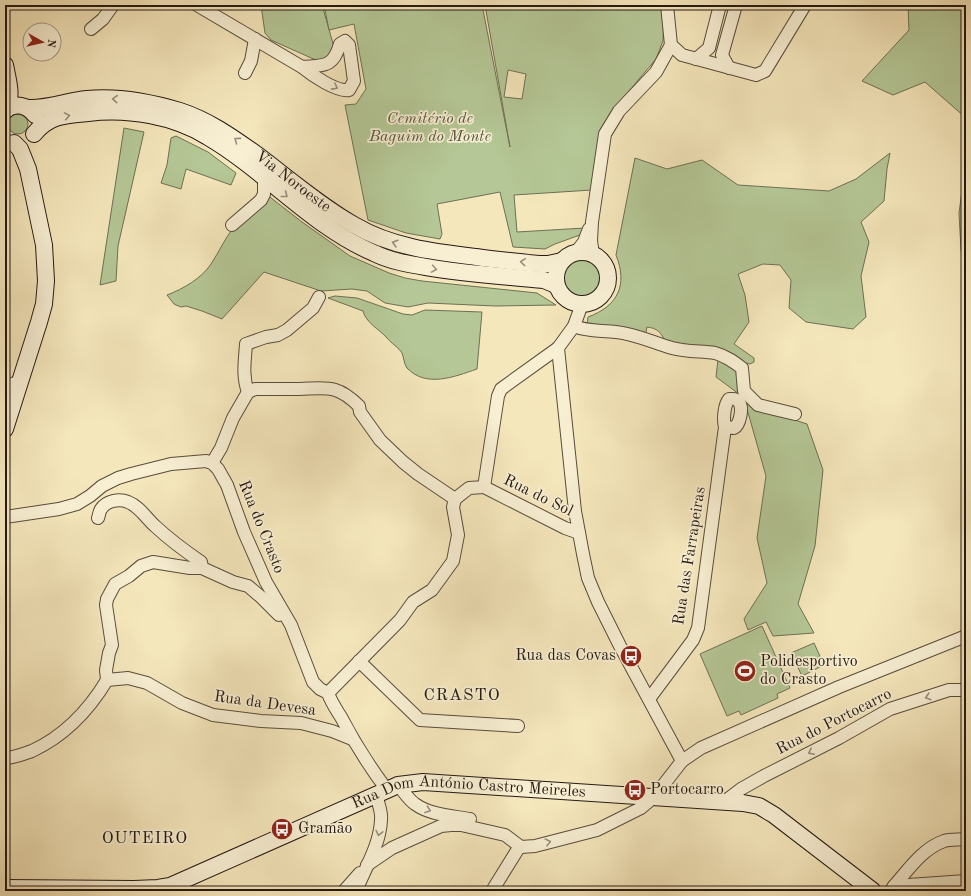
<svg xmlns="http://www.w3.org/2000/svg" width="971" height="896" font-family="'Old Standard TT',serif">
<rect width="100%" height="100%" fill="#f5e7bc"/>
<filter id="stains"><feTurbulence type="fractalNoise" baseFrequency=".005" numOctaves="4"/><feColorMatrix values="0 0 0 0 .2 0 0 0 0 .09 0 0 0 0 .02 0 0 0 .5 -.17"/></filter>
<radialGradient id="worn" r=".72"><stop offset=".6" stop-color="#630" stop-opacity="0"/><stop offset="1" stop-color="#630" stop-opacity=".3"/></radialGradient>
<g fill="#b5c796" stroke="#6d7054" fill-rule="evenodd">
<path d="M261 5H322L334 47 327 57 318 61 271 40 265 33Z"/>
<path d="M324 5H482L510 147 485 5H662L664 17 663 41 656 59 612 111 604 126 592 190 514 195 517 232 585 228 584 231 580 235 555 244 545 249 513 247 500 192 437 204 442 234 440 239 406 233 368 220 345 105 356 104 366 89 354 24 329 30ZM508 70 526 74 522 99 504 97Z"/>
<path d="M908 5H966V118L925 82 893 95 862 81 909 30Z"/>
<circle cx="18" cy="124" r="10"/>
<path d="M124 128 144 132 118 246 116 281 100 285Z"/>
<path d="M176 136 208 152 236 173 231 185 186 169 181 189 161 183 167 165 171 138Z"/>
<path d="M890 153 887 169 884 201 861 222 869 242 861 276 866 317 853 329 806 322 789 308 791 280 780 265 763 264 738 274 745 295 749 322 734 344 754 358V362L750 364 665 342C662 333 657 328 647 327L646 332 644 334 587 325 588 317C618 306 628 285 616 255L635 158 667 169 702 160 738 185 829 191 856 179Z"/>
<path d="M966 161V273L961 250 959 213Z"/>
<path d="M266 194 302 222 350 256 389 273 405 278 422 281 537 293 556 305 495 306 428 303 408 307 385 303 367 291 352 289 321 291 264 272 222 319 202 311 186 306 181 307 174 304 167 295C183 289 202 278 211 264 219 252 225 238 234 227 243 215 256 205 266 194Z"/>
<circle cx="582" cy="278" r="20"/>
<path d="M335 296 357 298 403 314 412 315 425 310 482 312 477 369C454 377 426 388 407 368 404 364 404 358 402 353 399 348 391 343 387 338 379 329 366 323 363 311L328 298Z"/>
<path d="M718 359 736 367 755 407 807 424 823 470 815 546 798 604 814 633 773 636 766 622 748 630 744 619 767 583 757 538 766 476 749 416 743 397 716 377Z"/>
<path d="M762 626 790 688 777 694 778 698 741 715 739 711 727 716 700 654Z"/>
<path d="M814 643 824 665 802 676 791 653Z"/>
</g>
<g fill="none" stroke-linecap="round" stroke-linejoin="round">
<g stroke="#594c3c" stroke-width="14">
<g id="street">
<path d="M197 5 302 67C312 75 336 92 349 90L354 81 349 45 345 41 340 44C333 68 324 65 302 67"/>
<path d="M667 5 671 45"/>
<path d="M91 29 103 19 113 5"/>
<path d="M671 45 682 55 756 75 765 71 805 5"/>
<path d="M696 59 709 48 720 5"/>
<path d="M729 68 722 55 736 5"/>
<path d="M245 73 251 61 255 39"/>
<path d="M232 225 261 200 264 194V179"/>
<path d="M576 252 584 242 589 229"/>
<path d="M593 254 591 241 592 222 605 134 619 111 656 72 671 45"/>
<path d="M582 304 574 326 558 348 575 511 583 554 588 578 598 602 620 646 682 761"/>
<path d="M574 326C588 332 601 330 616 332 636 334 654 343 672 348 687 352 701 351 715 353 726 356 734 362 742 368L744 391 758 405 795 414"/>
<path d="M5 387 15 383H19"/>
<path d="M248 392 255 389C270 389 285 389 299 389 327 388 337 384 359 406L360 412 380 440 403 462 418 474 455 499"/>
<path d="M248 392C242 376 245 360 246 344L266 337 278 335 287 330 313 308 319 297"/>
<path d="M212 463 221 448 233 418 248 392"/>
<path d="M484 487 565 528 579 533"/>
<path d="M5 517 59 509 77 504 90 496 102 486 118 478 131 474 171 464 206 461 212 463 218 469 227 485 244 532 266 582 291 625 313 682 320 689 328 693C331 702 336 709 341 717 355 744 369 766 387 790"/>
<path d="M98 518C99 516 99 512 101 509 106 501 119 498 128 502 139 506 147 519 155 526 170 540 185 551 201 562L202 568"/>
<path d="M359 661 420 720 518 726"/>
<path d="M107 680 106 670 109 653 112 645 106 605 107 599 115 584 129 576 141 566 153 562 190 568H202L233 582 248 586 261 597 279 615"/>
<path d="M107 680 128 678 147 683 182 703 213 715 261 721 301 723 332 731 352 739"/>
<path d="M328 693 400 620 413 602 432 590 453 561 458 535 453 507 455 499 469 488 484 487 498 396 501 389 558 348"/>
<path d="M649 699 693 640 698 628 725 427C723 420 724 405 729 399 732 399 736 398 738 401 744 406 740 425 734 428L725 427"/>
<path d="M5 758C14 758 23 754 32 751 64 736 89 710 107 680"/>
<path d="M398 785C404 792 409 800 415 804 430 815 453 816 470 819"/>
<path d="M724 802 741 789 764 776 839 738 890 709 949 690H966"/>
<path d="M367 865 392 848 441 826 451 825H461L505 835 521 847"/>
<path d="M894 886C909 869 922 849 944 841 951 839 959 840 966 839"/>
<path d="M892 889 894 886 966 881"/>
<path d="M344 891 360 873"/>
<path d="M356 891C365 868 380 845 381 820 382 811 378 803 376 795"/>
<path d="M492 891 518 849 521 847 535 846 597 830 641 808 654 797 682 761 701 748 839 687 966 636"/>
</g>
</g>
<g stroke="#251912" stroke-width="18">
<g id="secondary">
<path d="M5 65C8 81 13 95 6 110"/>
<path id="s1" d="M28 108C48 109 67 101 87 99 118 96 150 102 180 111 208 120 232 137 256 154 288 178 319 205 354 225 391 247 434 252 476 257 497 260 518 262 539 264H548L562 261"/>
<path d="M5 110C15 102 27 105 35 115"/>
<path d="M34 134C49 115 66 115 88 113 128 108 174 116 208 137 266 171 311 226 374 253 390 261 408 264 426 267 465 274 504 276 544 280L556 285"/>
<circle cx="582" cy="278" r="26"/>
<path d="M5 429 39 322 44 304 46 281 44 245 28 169 20 149 14 143"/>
<path id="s2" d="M5 888 134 889 158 888 170 886 387 790 398 785 423 782 743 803 759 806 774 815 873 891"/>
</g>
</g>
<use href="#street" stroke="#f8efd3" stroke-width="12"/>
<use href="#secondary" stroke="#f8efd3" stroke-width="16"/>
</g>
<defs><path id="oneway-chevron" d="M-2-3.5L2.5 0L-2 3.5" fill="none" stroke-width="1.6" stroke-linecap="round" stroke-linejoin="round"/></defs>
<g stroke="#998f7c">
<use href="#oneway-chevron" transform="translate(335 87) rotate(28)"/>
<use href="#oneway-chevron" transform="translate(115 99) rotate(-176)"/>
<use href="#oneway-chevron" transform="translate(67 116) rotate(-10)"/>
<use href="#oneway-chevron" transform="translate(237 140) rotate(-144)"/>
<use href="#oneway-chevron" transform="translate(285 195) rotate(38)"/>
<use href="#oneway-chevron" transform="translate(395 243) rotate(-164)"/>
<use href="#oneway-chevron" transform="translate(523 262) rotate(-175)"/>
<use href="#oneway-chevron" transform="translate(434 269) rotate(10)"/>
<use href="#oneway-chevron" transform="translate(928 697) rotate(163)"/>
<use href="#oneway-chevron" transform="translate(811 752) rotate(153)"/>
<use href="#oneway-chevron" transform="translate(428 810) rotate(20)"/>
<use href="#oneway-chevron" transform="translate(379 833) rotate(103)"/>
<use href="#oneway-chevron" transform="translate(548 842) rotate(-14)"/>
</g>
<defs>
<g id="bus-disc" transform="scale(1.15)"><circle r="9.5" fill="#8f2418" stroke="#f8efd3"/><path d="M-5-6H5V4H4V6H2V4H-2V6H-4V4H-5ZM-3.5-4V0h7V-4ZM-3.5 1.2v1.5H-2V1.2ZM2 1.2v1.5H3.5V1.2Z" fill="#fff"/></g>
<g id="stadium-disc" transform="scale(1.15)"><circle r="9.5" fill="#8f2418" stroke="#f8efd3"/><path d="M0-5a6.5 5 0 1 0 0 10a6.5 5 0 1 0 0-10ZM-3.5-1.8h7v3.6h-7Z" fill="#fff"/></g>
</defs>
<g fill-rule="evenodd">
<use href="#bus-disc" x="631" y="656"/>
<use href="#stadium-disc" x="745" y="671"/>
<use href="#bus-disc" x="635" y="790"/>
<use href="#bus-disc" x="282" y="829"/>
</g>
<g text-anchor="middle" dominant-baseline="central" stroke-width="3.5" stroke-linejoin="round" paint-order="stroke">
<g font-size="16" font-style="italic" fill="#575640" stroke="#f8efd3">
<text x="430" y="119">Cemitério de<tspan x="430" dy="18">Baguim do Monte</tspan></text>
</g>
<g font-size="16" fill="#251912" stroke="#f8efd3">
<text stroke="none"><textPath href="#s1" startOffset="288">Via Noroeste</textPath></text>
<text transform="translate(538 496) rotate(26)">Rua do Sol</text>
<text transform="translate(261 527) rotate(68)">Rua do Crasto</text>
<text transform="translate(690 556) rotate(-81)">Rua das Farrapeiras</text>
<text transform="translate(265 704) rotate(8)">Rua da Devesa</text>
<text transform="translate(834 722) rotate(-27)">Rua do Portocarro</text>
<text stroke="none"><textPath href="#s2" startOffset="484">Rua Dom António Castro Meireles</textPath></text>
</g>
<g font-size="16" fill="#251912" stroke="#f8efd3" text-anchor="start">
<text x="616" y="656" text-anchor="end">Rua das Covas</text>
<text x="760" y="662">Polidesportivo<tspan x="760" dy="18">do Crasto</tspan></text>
<text x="650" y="790">Portocarro</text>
<text x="298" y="829">Gramão</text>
</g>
<g font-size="17" letter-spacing="1" fill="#251912" stroke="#f8efd3">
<text x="462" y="695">CRASTO</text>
<text x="145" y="838">OUTEIRO</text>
</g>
</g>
<rect width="971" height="896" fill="none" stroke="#f5e7bc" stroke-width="20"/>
<rect x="6" y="6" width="959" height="884" fill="none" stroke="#251912" stroke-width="2"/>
<rect x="10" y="10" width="951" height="876" fill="none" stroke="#251912"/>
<g transform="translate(42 42) rotate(98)"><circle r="19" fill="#f8efd3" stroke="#a49986"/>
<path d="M0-3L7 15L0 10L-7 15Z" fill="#8f2418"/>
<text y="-6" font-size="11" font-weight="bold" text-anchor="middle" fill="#251912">N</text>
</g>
<rect width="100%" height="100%" filter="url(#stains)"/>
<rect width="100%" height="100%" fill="url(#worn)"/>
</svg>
